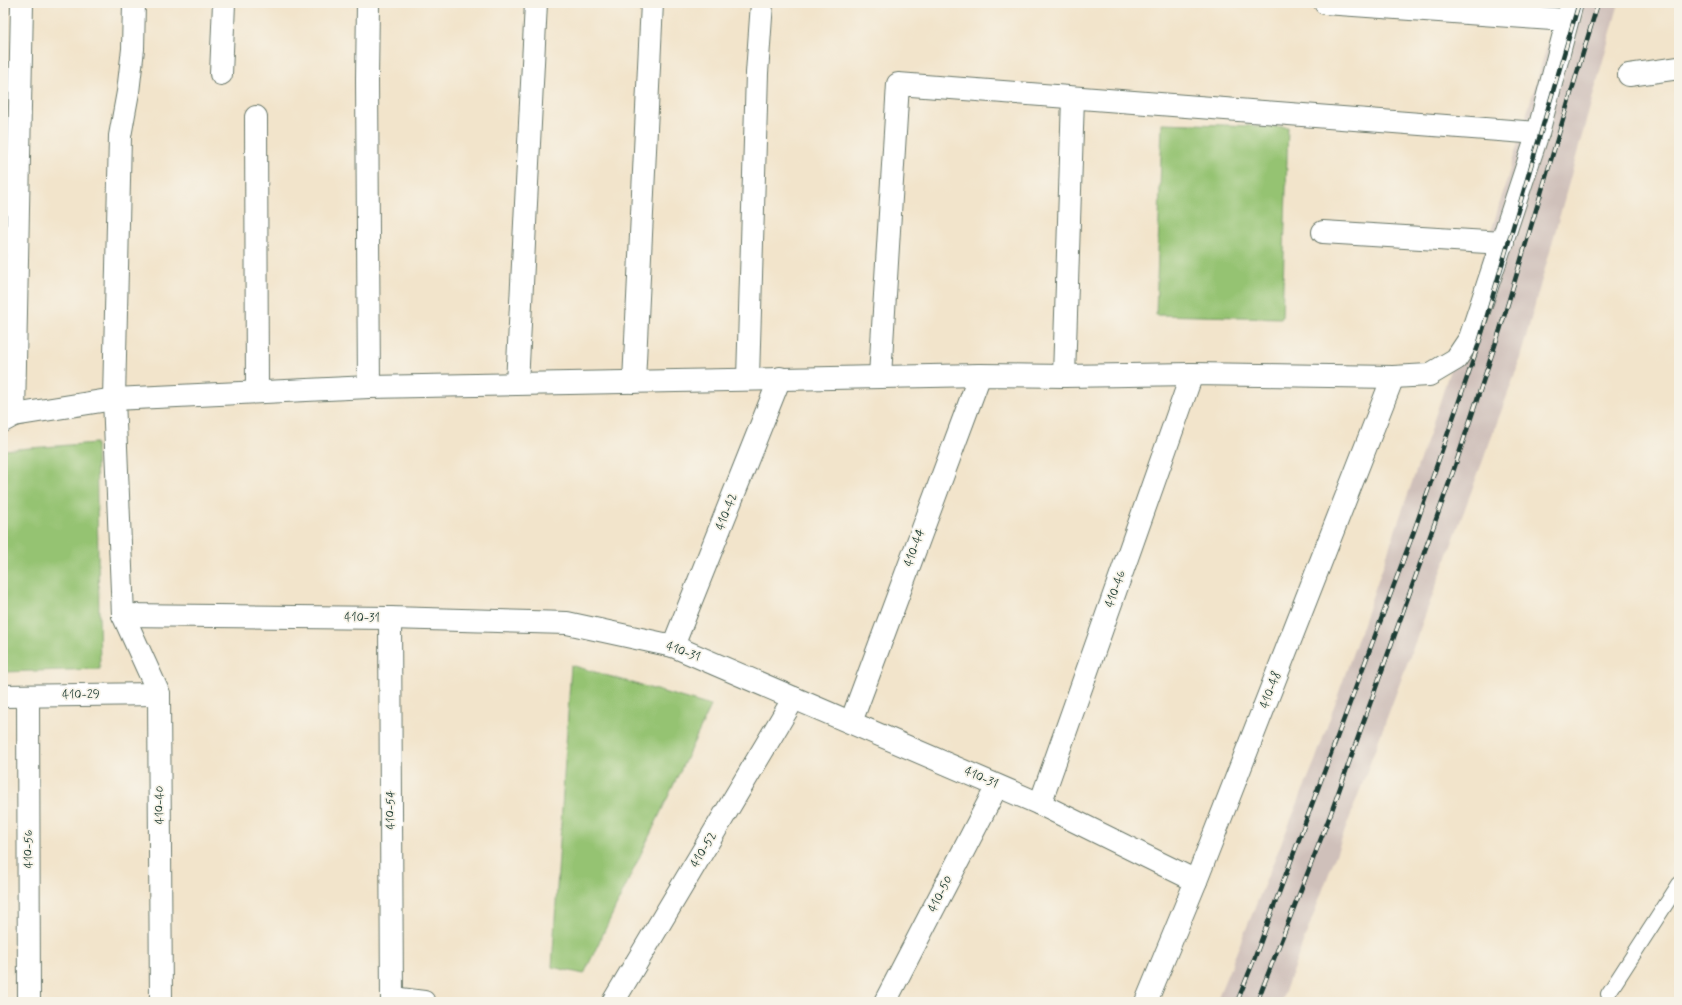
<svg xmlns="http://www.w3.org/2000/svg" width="1682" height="1005" font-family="Mynerve,sans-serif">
<rect width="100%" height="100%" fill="#f7f3e8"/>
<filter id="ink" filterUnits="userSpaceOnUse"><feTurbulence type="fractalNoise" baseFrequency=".025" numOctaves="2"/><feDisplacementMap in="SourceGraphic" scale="8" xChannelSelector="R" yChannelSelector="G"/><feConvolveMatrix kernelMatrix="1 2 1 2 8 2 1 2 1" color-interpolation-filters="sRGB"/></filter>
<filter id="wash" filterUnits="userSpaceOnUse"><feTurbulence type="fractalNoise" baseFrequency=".012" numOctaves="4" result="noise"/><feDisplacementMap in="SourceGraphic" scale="16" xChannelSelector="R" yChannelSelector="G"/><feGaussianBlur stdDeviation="0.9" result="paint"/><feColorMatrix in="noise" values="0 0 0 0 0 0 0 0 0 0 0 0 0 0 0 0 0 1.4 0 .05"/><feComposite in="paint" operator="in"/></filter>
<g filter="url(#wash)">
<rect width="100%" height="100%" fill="#f2e4cb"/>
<path fill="#cfc0ba" d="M1560 3H1619L1517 369 1281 1002H1216L1315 761 1440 402Z"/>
<g fill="#95c372" stroke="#5a8053">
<path d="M1162 123 1288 127 1282 318 1156 315Z"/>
<path d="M96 443 100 669 3 672V450Z"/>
<path d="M571 665 711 706 584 974 552 967Z"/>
</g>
</g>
<g filter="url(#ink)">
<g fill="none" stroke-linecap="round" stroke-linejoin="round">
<g stroke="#697769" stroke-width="16">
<path id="service" d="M1608 994 1679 884"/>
</g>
<g stroke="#697769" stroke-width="24">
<g id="minor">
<path d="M134 3 133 49 128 92 120 136 114 399 123 615 159 694 161 1002"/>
<path d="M368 3 367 79 369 387"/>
<path d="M1325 3 1567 20"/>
<path d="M221 74 224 3"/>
<path d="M1629 75 1679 68"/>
<path d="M256 117 257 392"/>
<path d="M1323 232 1503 243"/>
<path d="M880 376 898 84 1538 133"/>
<path d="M1064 376 1073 98"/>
<path d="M748 378 757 73 762 3"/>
<path d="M634 382 652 3"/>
<path d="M517 384 536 3"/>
<path d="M14 415 22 3"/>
<path d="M3 421 14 415 114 399 369 387 980 375 1064 376 1192 374 1393 377 1429 375 1456 359 1470 338 1538 133 1572 3"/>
<path d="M123 615 390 618 567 623 673 646 1040 804 1196 881"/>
<path d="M390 618 392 1002"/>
<path d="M673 646 780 378"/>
<path d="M3 696 159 694"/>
<path d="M28 696 29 1002"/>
<path d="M851 722 980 375"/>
<path d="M1040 804 1192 374"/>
<path d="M392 998 424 1002"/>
<path d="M613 1002 794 698"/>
<path d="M885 1002 997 786"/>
<path d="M1146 1002 1196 881 1393 377"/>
</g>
</g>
<use href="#service" stroke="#fff" stroke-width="14"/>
<use href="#minor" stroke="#fff" stroke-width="22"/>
<g stroke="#1f3d34" stroke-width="4.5">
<g id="rail">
<path d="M1237 1002 1252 965 1413 534 1478 346 1579 3"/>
<path d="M1257 1002 1331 813 1454 469 1500 330 1598 3"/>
</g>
</g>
<use href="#rail" stroke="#f7f3e8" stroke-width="3" stroke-dasharray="9" stroke-linecap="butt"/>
</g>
</g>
<g text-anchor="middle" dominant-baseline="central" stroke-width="3.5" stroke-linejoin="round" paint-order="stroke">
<g font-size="12" fill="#1f3d34" stroke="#f7f3e8">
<text transform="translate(727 512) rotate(-68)">410-42</text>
<text transform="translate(915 548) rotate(-70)">410-44</text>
<text transform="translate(1116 589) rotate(-70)">410-46</text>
<text transform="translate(362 618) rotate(1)">410-31</text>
<text transform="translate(683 652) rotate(20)">410-31</text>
<text transform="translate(1271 690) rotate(-69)">410-48</text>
<text transform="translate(81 695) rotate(-1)">410-29</text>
<text transform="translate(981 778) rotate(24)">410-31</text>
<text transform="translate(160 805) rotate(-90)">410-40</text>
<text transform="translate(391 810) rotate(-90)">410-54</text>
<text transform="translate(29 849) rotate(-90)">410-56</text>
<text transform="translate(704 850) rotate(-59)">410-52</text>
<text transform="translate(941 894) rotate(-63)">410-50</text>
</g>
</g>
<rect width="1682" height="1005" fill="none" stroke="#f7f3e8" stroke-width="16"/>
</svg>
